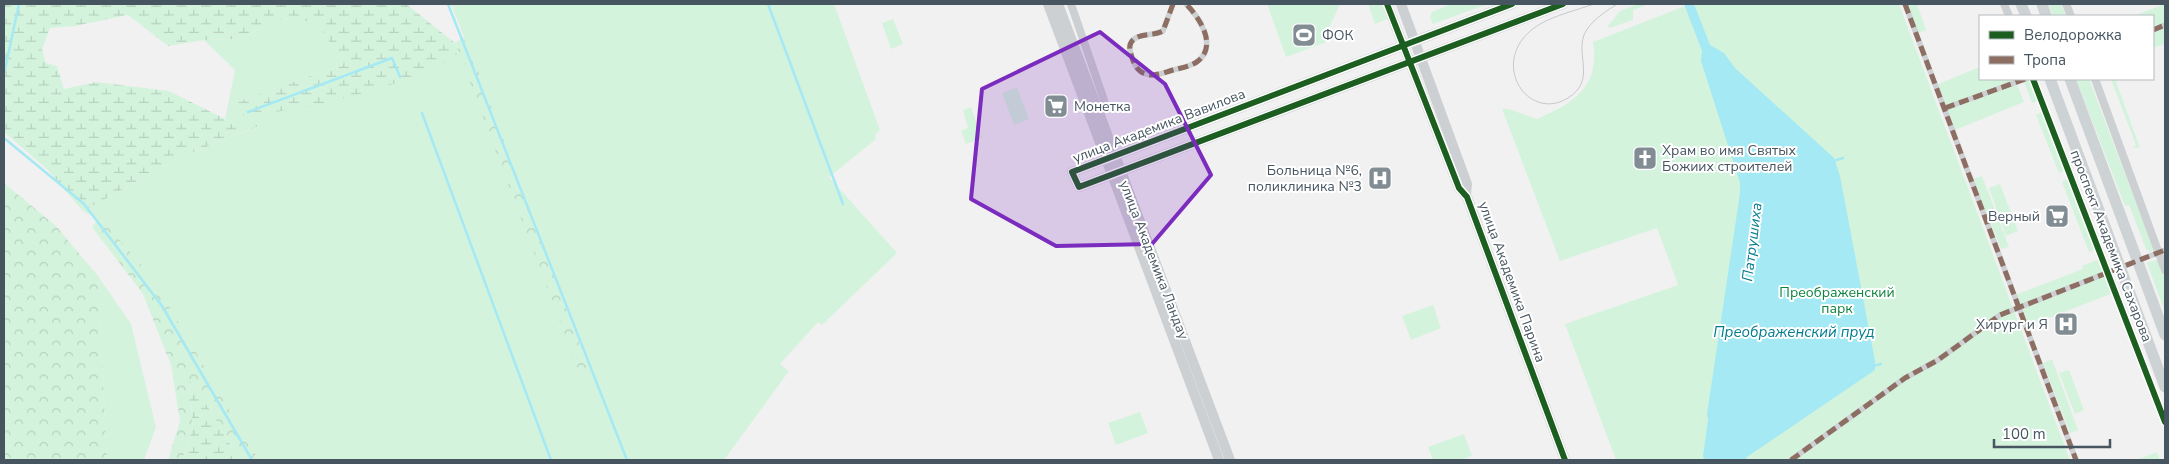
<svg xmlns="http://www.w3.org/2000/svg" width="2169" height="464" font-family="'Nunito Sans',sans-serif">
<defs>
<pattern id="forest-crowns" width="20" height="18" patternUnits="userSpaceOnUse" patternTransform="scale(1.25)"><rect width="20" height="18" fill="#d4f3dd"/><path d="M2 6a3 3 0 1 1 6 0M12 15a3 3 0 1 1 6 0" fill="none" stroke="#b7d2c0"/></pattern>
<pattern id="wetland-marsh" width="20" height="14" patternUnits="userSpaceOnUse" patternTransform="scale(1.25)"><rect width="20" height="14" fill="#d4f3dd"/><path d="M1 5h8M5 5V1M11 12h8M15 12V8" fill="none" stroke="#b7d2c0"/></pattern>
</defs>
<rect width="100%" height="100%" fill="#f2f1f1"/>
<g fill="#d4f3dd">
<path d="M451 4H834L880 130 875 135 876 139 829 177 897 253 822 325 818 322 780 364 789 371 724 460H259L212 381 105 223 83 211 186 155 259 126 233 125 225 119 235 70 204 40 240 39 279 19 316 22 344 64 234 103 240 116 459 53 467 45Z"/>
<path d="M1267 4H1340L1328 30 1332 40 1286 57Z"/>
<path d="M1368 4H1381L1387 19 1375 24Z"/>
<path d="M1451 4H1488L1433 24 1430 18 1432 12Z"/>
<path d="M1638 4H1649L1633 10V20L1609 28 1608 26 1620 11Z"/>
<path d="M1690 4H1899L2070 460H1616L1565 324 1678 285 1657 228 1560 261 1502 109H1509L1537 119C1574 103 1600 87 1593 42Z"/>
<path d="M1907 4H1917L1926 30 1918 33Z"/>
<path d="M2048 4H2061L2066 16H2053Z"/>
<path d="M2165 4V44L2153 48V16H2133Z"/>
<path d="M893 19 903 44 891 49 882 23Z"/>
<path d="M1980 67V79H2015L2024 102 1955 130 1938 84Z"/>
<path d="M2023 79H2030L2038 101 2032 103Z"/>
<path d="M2076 79H2089L2154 250 2150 252 2146 249 2129 205 2125 206Z"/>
<path d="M2111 79H2115L2140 148H2133L2136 145Z"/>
<path d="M1017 87 1029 119 1014 125 1002 93Z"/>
<path d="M971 107 982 138 966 144 961 131 968 128 963 110Z"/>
<path d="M2042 112 2065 170 2059 173 2036 115Z"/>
<path d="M1982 176 2009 247 2001 249 1973 179Z"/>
<path d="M2068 179 2096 249 2089 252 2062 182Z"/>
<path d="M2000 184 2018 231 2006 236 1989 188Z"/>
<path d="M2100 259 2113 293 2028 326 2015 295 2083 269 2082 266Z"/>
<path d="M2158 259 2165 279V312L2147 263Z"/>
<path d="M98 276 131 324 156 427 144 460H107Z"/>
<path d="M1433 305 1441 328 1411 340 1402 316Z"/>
<path d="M2052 359 2078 430 2070 433 2043 363Z"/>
<path d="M2069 370 2084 410 2075 414 2059 373Z"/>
<path d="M1140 412 1148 433 1116 445 1108 423Z"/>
<path d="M1464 434 1472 456 1461 460H1433L1428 447Z"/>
<path d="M2157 452 2160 460H2136Z"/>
</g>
<g fill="url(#forest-crowns)">
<path d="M464 37 467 45 459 53 455 43Z"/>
<path d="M473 57 588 367 585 374 578 369 463 65Z"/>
<path d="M4 183 56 226 98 276 107 460H4Z"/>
<path d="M98 219 105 223 153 279 259 460H239L210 410 189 382 193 427 182 460H168L180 421 171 365 143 294 92 227Z"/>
</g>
<g fill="url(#wetland-marsh)">
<path d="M4 4H406L455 43 459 53C449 59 439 67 429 71 372 94 301 111 240 116L234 103 344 64 316 22 279 19 240 39 204 40 168 46 128 15 75 26 50 28 42 49 46 63 57 66 64 89 96 82 169 91 225 119 233 125H261L186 155 83 211 47 169 4 132Z"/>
<path d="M189 381 210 410 239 460H182L193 427Z"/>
</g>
<path fill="#a4e9f4" d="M1684 4H1694L1710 45 1724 53 1735 68 1834 158 1840 176 1875 361V370L1747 457 1745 460H1704L1703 456 1708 420 1707 414 1740 193V183L1701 61 1702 51Z"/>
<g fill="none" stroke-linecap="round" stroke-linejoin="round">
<g stroke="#a4e9f4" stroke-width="2.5">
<path d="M448 4 627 460"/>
<path d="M768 4 843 204"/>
<path d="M4 74 19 4"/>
<path d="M248 112 392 58 400 77"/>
<path d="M422 113 551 460"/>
<path d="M4 138 84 204 162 306 252 460"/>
<path d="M1833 161 1843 158"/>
<path d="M1873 366 1881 364"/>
</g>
<g stroke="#cdd0d2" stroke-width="5.5">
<path d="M1173 4 1163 31C1154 36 1142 33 1134 39 1129 43 1129 49 1131 54 1133 62 1137 72 1146 74 1155 77 1165 72 1173 70 1181 68 1192 66 1198 61 1218 45 1199 17 1186 4"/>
<path d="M1905 4 2076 460"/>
<path d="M2153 30 2165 25"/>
<path d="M1945 108 2025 79"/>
<path d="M1791 460 1905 378 1938 360 2000 315 2165 250"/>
</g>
<g stroke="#cdd0d2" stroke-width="8">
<path d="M1071 4 1104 100 1100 115"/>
<path d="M2004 4 2009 16"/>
<path d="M2066 4 2071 16"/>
<path d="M2033 79 2165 422"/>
<path d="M2095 79 2165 270"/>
</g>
<g stroke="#cdd0d2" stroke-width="10">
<path d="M1048 4 1219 460"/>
<path d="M1058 4 1230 460"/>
<path d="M1387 4 1459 188 1467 197 1565 460"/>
<path d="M1401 4 1467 184 1466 194"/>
<path d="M1512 4 1072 172 1079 187 1563 4"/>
</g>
<g stroke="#cdd2d4" stroke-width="11">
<path d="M2021 4 2026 16"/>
<path d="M2042 4 2046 16"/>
<path d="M2050 79 2165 387"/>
<path d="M2070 79 2165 335"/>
</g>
<path stroke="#c6c9cb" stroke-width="1" d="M1594 4C1577 10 1556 15 1540 24 1485 57 1526 124 1568 98 1596 80 1576 57 1584 35 1590 21 1605 12 1617 4"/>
<g stroke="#8d6e63" stroke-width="5" stroke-dasharray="10 5" stroke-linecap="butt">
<path d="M1173 4 1163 31C1154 36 1142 33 1134 39 1129 43 1129 49 1131 54 1133 62 1137 72 1146 74 1155 77 1165 72 1173 70 1181 68 1192 66 1198 61 1218 45 1199 17 1186 4"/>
<path d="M1905 4 2076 460"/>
<path d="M2153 30 2165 25"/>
<path d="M1945 108 2025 79"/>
<path d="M1791 460 1905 378 1938 360 2000 315 2165 250"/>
</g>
<g stroke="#fff" stroke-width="9">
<g id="cycleway">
<path d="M1387 4 1459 188 1467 197 1565 460"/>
<path d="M1512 4 1072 172 1079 187 1563 4"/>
<path d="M2033 79 2165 422"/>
</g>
</g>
<use href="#cycleway" stroke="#1b5e20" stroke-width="6"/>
</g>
<path fill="#7b2cbf" fill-opacity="0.2" stroke="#7b2cbf" stroke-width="4" stroke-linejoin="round" d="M1100 32 1165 84 1211 175 1152 244 1056 246 971 199 982 89Z"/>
<defs>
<g id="stadium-square" transform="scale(1.25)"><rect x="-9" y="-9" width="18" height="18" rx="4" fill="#828c93" stroke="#fff"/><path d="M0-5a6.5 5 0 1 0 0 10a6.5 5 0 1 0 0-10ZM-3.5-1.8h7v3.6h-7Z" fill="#fff"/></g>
<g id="supermarket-square" transform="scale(1.25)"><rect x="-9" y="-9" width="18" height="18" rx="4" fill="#828c93" stroke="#fff"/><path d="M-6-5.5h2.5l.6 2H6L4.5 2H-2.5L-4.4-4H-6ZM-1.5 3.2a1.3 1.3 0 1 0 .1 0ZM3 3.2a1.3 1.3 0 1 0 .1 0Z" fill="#fff"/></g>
<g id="church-square" transform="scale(1.25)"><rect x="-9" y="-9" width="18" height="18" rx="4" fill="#828c93" stroke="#fff"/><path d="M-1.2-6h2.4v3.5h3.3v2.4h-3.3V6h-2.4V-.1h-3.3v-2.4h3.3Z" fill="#fff"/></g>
<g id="hospital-square" transform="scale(1.25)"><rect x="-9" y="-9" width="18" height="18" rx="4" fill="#828c93" stroke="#fff"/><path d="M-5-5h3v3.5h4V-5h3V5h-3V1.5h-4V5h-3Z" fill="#fff"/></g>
</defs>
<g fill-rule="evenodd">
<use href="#stadium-square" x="1304" y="35"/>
<use href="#supermarket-square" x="1056" y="106"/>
<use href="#church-square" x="1645" y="158"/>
<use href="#hospital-square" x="1380" y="178"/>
<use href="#supermarket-square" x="2057" y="216"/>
<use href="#hospital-square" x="2066" y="324"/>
</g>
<g text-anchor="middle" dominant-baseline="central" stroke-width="4" stroke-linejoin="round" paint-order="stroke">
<g font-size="14" fill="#465560" stroke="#fff" text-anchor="start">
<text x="1322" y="35">ФОК</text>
<text x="1074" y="106">Монетка</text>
<text x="1662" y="150">Храм во имя Святых<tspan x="1662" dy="16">Божиих строителей</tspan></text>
<text x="1362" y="170" text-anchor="end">Больница №6,<tspan x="1362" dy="16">поликлиника №3</tspan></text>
<text x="2040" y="216" text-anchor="end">Верный</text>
<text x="2048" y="324" text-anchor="end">Хирург и Я</text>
</g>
<g font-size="14" fill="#465560" stroke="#fff">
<text transform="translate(1159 126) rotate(-21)">улица Академика Вавилова</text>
<text transform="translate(2111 246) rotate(69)">проспект Академика Сахарова</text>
<text transform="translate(1154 260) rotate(69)">улица Академика Ландау</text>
<text transform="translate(1512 282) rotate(70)">улица Академика Парина</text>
</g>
<g font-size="14" fill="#0e8440" stroke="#fff">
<text x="1837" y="292">Преображенский<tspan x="1837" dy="16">парк</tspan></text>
</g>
<g font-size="15" font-style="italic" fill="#047d8e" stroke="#fff">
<text transform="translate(1752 242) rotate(-83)">Патрушиха</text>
<text x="1794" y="332">Преображенский пруд</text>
</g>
</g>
<rect width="2169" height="464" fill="none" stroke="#465560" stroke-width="10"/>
<rect x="1979" y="15" width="175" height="65" fill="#ffffff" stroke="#b5bbbf"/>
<rect x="1989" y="31" width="25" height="8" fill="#1b5e20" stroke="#b5bbbf"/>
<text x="2024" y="40" font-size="15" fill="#465560">Велодорожка</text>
<rect x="1989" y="56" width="25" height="8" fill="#8d6e63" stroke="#b5bbbf"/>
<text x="2024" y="65" font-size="15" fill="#465560">Тропа</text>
<path d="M1994 439v8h116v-8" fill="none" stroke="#465560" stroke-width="2.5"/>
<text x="2002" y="439" font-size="15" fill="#465560" stroke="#ffffff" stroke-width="4" paint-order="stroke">100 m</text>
</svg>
